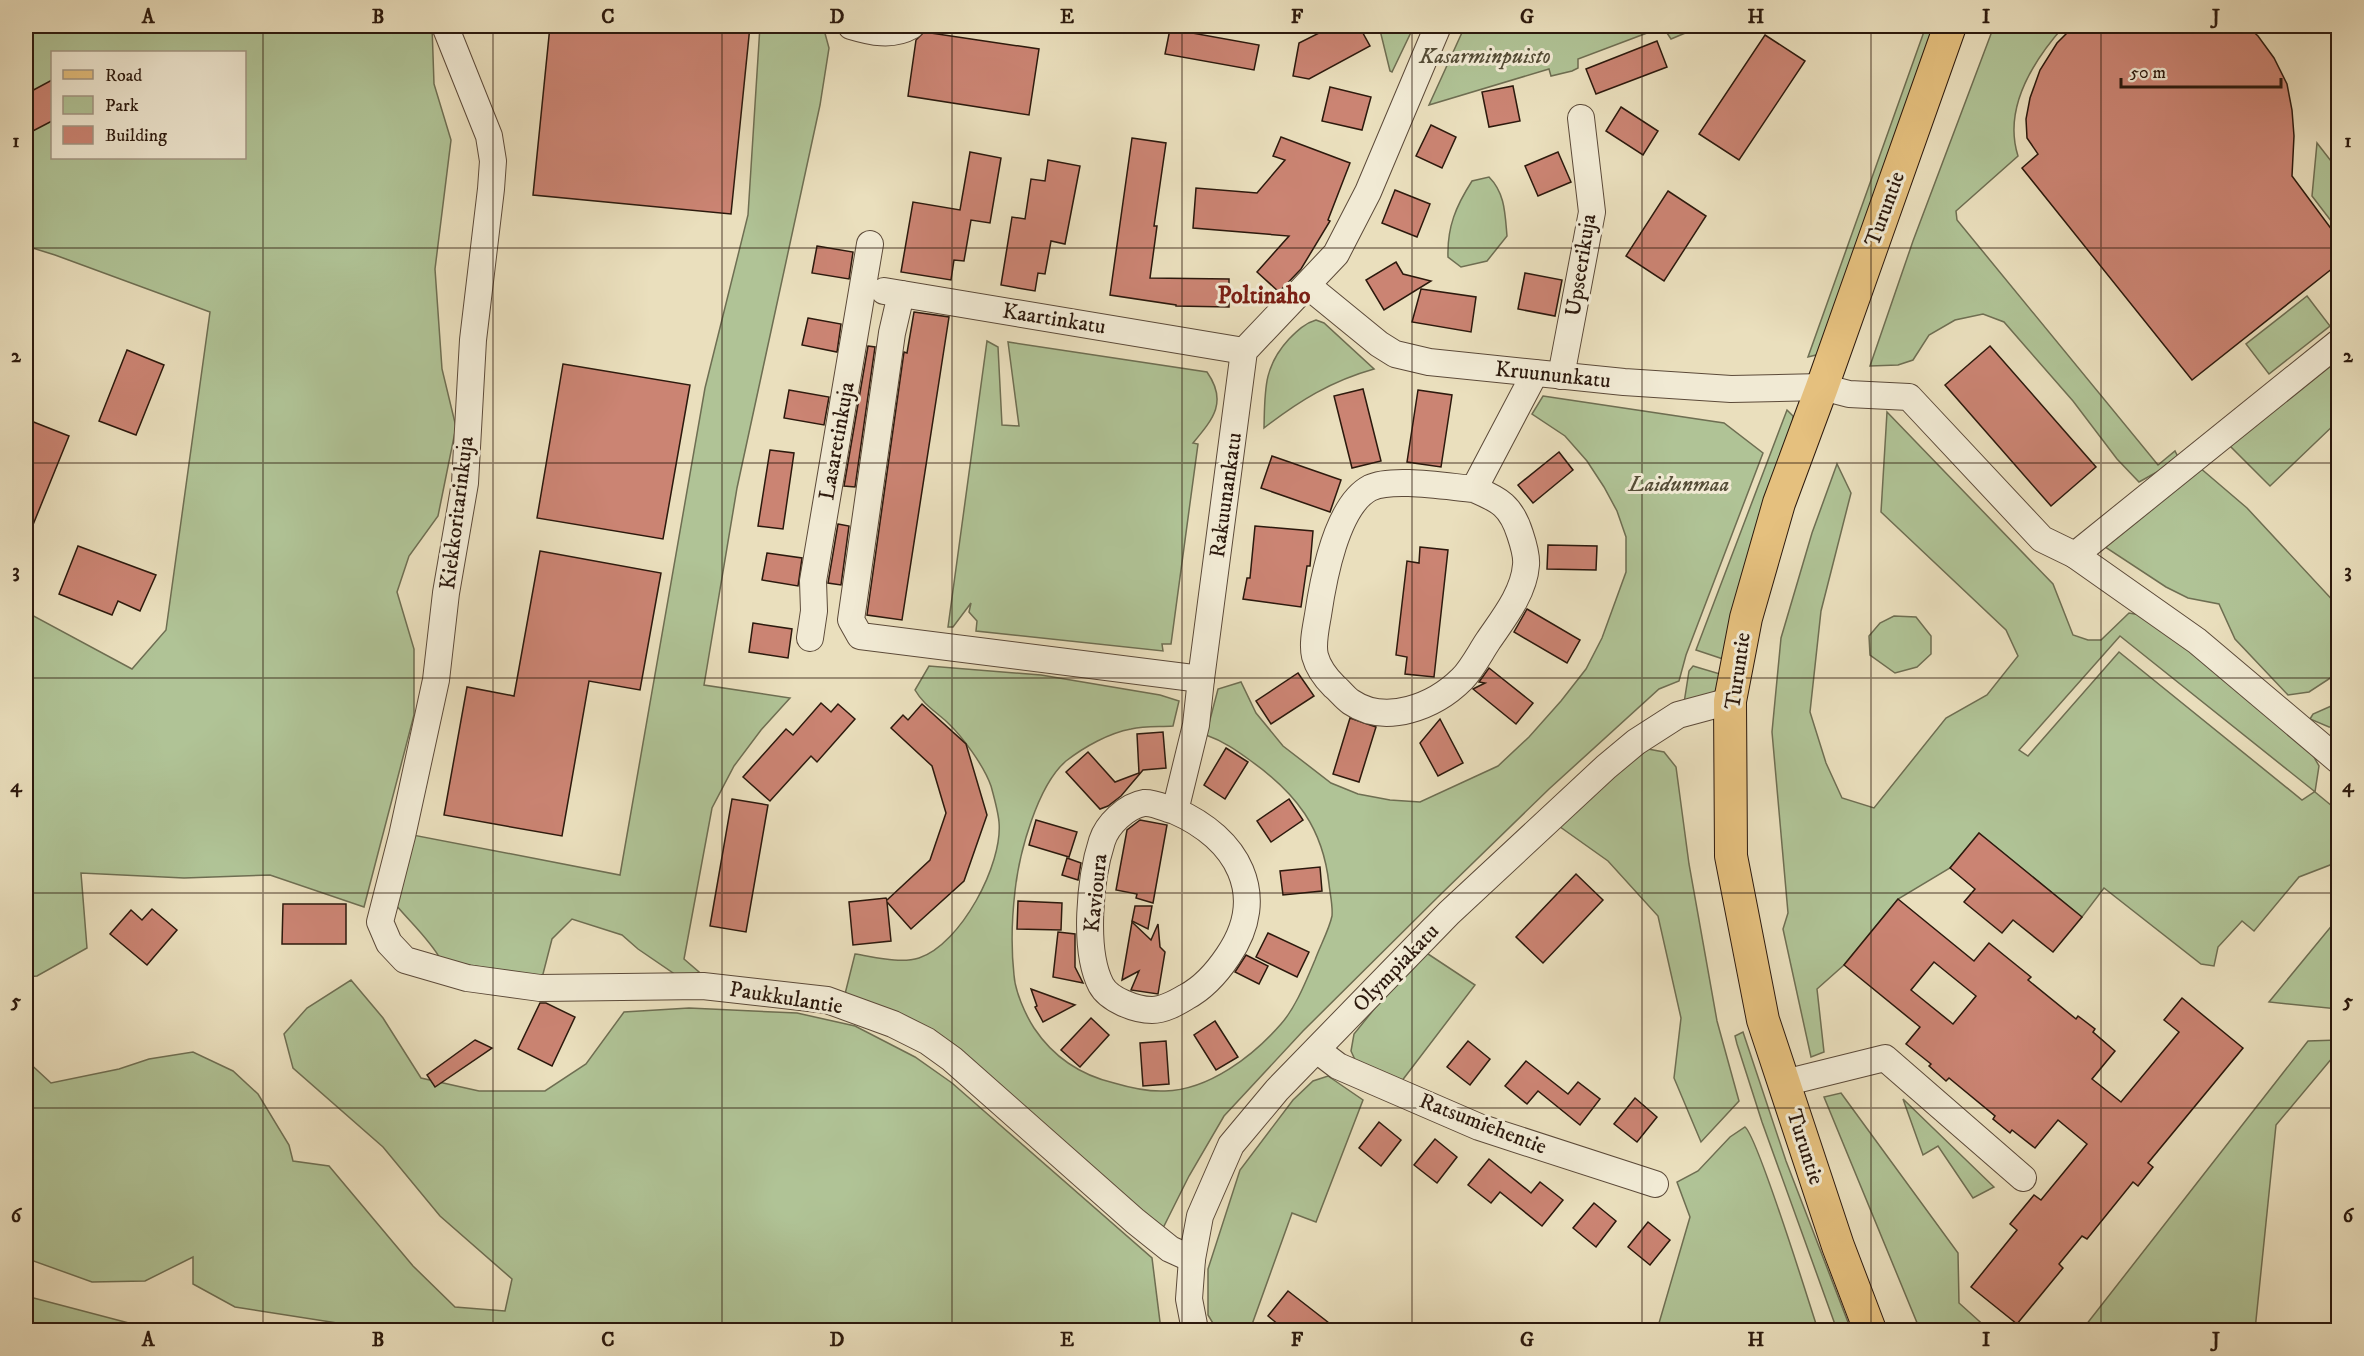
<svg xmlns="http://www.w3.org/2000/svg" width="2364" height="1356" font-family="'IM FELL DW Pica',serif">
<rect width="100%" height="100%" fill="#eadfbd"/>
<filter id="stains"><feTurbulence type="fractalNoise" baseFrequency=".00333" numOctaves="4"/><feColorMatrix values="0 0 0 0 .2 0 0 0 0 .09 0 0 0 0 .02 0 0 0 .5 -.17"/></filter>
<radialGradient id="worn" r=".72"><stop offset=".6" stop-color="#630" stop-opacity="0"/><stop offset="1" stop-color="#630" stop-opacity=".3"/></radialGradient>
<g fill="#b0c396" stroke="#6e6e52" stroke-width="1.5" fill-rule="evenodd">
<path d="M26 26H432L434 84 451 140 435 269 442 369 456 427 438 516 409 556 397 592 414 649V715L364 907 270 875 184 878 81 873 87 948 37 976 26 977V624L30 614 132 669 166 630 210 312 55 255 26 246ZM52 52H244V158H52Z"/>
<path d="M760 26H823L829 48 820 105 737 488 704 685 790 698 761 730 734 766 712 808 684 959 699 972 685 981 638 949 622 935 572 919 552 939 542 978 441 960C430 940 411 923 396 905L413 835 620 875 705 388 748 215Z"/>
<path d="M1379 26H1414L1392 72 1390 71Z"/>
<path d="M1465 26H1571L1577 33 1593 26H1702L1671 39 1663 27 1578 59V68L1572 71 1551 76 1549 69 1429 105Z"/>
<path d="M1926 26H1940L1821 351 1816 355 1808 357Z"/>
<path d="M1994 26H2064C2033 61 2003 109 2018 156L1956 211 1957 220 2158 465 2175 451 2178 457 2157 472 2139 482 2117 459 2073 401 2004 322 1983 314 1955 320 1929 335 1913 360 1898 365 1870 366 1913 241Z"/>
<path d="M2317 143 2338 170V230L2312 196Z"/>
<path d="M1489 177C1505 193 1505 213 1507 236L1487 261 1461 267 1448 257C1447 227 1456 206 1472 181Z"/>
<path d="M2307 296 2330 326 2269 374 2246 344Z"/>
<path d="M1316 320 1324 323 1374 369C1331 381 1299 401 1264 428 1265 391 1263 367 1289 339 1297 331 1305 323 1316 320Z"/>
<path d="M987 341 998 347 1002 425 1019 426 1008 342 1207 372C1228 402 1213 419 1193 443L1198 444 1171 644H1162L1163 651 976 631 977 621 969 612 971 603 953 627H948Z"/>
<path d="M2338 355V421L2270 486 2228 444Z"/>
<path d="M1543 396 1724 423 1763 453 1686 655 1679 681 1659 689 1549 789 1441 894 1303 1031 1224 1116 1189 1176 1162 1230 1062 1146 844 998 855 954C875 957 900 964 919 958 961 944 1003 864 999 822 998 811 994 797 991 786 984 766 963 737 947 722 935 711 923 704 915 690L929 666 1041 675 1160 695 1179 701 1173 726C1160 727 1145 726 1131 729 1109 733 1084 747 1066 761 1037 786 1019 854 1015 891 1012 917 1011 948 1014 975 1015 991 1025 1014 1034 1028 1054 1058 1080 1075 1114 1083 1131 1088 1147 1092 1165 1091 1209 1090 1253 1056 1281 1024 1296 1007 1306 981 1315 960 1320 946 1329 930 1332 916 1333 906 1330 894 1329 884 1323 828 1296 793 1251 761 1236 750 1223 741 1206 735L1218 689 1241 682 1256 713 1283 746 1331 783 1358 794 1390 800 1420 802 1498 766 1529 737 1561 701 1586 669 1602 638 1626 572V537L1617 511 1604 487 1587 461 1565 436 1532 414Z"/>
<path d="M1787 410 1793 416V426L1723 659 1696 650Z"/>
<path d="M1887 412 2053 584 2073 635 2088 640H2101L2129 613 2152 617 2304 739 2319 766 2315 792 2338 811V855L2330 865 2299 877 2254 931 2242 921 2218 947 2214 966 2201 964 2104 888 2082 917 1979 833 1950 868 1898 899 1844 965 1817 989 1824 1052 1811 1057 1783 929 1788 913 1772 732 1781 638 1812 533 1837 464 1851 493 1821 611 1810 712 1826 763 1842 798 1874 808 1946 718 1987 695 2018 656 2006 630 1881 512ZM2120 636 2314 791V792L2302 800 2119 652 2028 756 2019 750Z"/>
<path d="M2199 467 2247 508 2338 606V673L2309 692 2288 695 2235 639 2219 604 2188 598 2166 587 2102 545Z"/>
<path d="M1894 616 1916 617 1931 636V654L1917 667 1895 673 1870 655 1869 636 1880 623Z"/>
<path d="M1693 666 1720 674 1719 686 1715 693 1684 703 1689 671Z"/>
<path d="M2338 703V727H2329L2310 719 2313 714Z"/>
<path d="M1648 749 1664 752 1676 767 1689 864 1717 1021 1739 1101 1701 1142 1674 1078 1681 1018 1658 916 1608 861 1556 824 1636 757Z"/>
<path d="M2338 918V1009L2269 1002Z"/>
<path d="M1422 950 1475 985 1401 1082 1356 1062 1351 1051 1354 1034Z"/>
<path d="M351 980 383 1018 421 1078 479 1091H545L586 1064 624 1012 689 1008 797 1013 855 1026 915 1057 952 1083 1152 1258 1161 1330H382L235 1307 193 1284V1257L145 1281 92 1282 31 1260 26 1264V1060L51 1083 119 1069 149 1059 193 1052 233 1071 258 1094 289 1145 293 1161 329 1166 413 1266 455 1307 505 1311 512 1279 440 1216 383 1147 293 1068 284 1034 307 1008Z"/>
<path d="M1743 1032 1786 1161 1851 1330H1837L1762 1122 1737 1044 1735 1036Z"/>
<path d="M2338 1040V1051L2276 1125 2255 1330H2082L2308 1041Z"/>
<path d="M1328 1076 1363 1100 1316 1222 1292 1213 1250 1330H1217L1208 1315V1269L1240 1170 1293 1100 1313 1081Z"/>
<path d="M1841 1093 1958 1253 1959 1303 1989 1330H1920L1824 1097Z"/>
<path d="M1903 1099 1994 1187 1973 1198 1938 1146 1923 1155Z"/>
<path d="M1745 1127C1758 1137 1809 1303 1818 1330H1657L1690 1217 1677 1182 1698 1171 1730 1137Z"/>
<path d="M26 1296 144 1327 163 1330H26Z"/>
</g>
<g fill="#cb8473" stroke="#2c190d" stroke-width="1.5" fill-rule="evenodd">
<path d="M550 26H750L731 214 533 195Z"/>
<path d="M1333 26H1359L1370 46 1309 79 1293 76 1299 43Z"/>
<path d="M2074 26H2247L2258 36 2274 58 2287 84 2292 110 2294 136 2292 176 2338 238V264L2192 380 2022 168 2038 154 2027 138 2026 119 2030 98 2040 70 2057 43Z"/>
<path d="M1170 29 1259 45 1254 70 1165 54Z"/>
<path d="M924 32 1039 49 1029 115 908 96 916 40Z"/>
<path d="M1765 35 1805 61 1739 160 1699 134Z"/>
<path d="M1657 41 1667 67 1596 94 1586 69Z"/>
<path d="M52 80V121L31 132 26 122V94Z"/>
<path d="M1513 86 1520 121 1489 127 1482 92Z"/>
<path d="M1330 87 1371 97 1362 130 1322 121Z"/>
<path d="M1621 107 1658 131 1643 155 1606 131Z"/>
<path d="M1431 125 1456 137 1442 168 1416 156Z"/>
<path d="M1281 137 1350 163 1328 220 1330 221 1301 269 1279 292 1257 272 1289 236 1193 228 1196 188 1257 193 1285 160 1273 156Z"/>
<path d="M1132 138 1166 143 1154 226H1157L1150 278 1229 279V307L1176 306V305L1110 295Z"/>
<path d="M970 152 1001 158 990 223 971 220 964 261 954 260 951 280 901 272 913 202 960 210Z"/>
<path d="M1558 152 1571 182 1538 196 1525 166Z"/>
<path d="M1048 160 1080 166 1065 244 1051 241 1045 274 1038 273 1035 291 1001 285 1012 217 1025 219 1031 179 1045 181Z"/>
<path d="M1395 190 1430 204 1417 237 1382 223Z"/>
<path d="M1668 191 1706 216 1664 281 1626 256Z"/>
<path d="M817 246 853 252 849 279 812 273Z"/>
<path d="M1396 262 1403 274 1431 281 1384 310 1366 280Z"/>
<path d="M1525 273 1562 280 1555 316 1518 309Z"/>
<path d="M1421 289 1476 297 1471 332 1412 322Z"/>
<path d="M914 312 949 317 902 620 867 615 904 352 907 353Z"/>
<path d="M808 318 841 324 837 352 802 345Z"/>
<path d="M868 346 875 347 855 487 844 486Z"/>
<path d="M1990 346 2096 467 2051 506 1945 385Z"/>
<path d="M127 350 164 365 136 435 99 421Z"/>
<path d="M563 364 690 385 663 539 537 518Z"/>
<path d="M1363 389 1381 461 1352 468 1334 396Z"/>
<path d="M789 390 829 397 824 425 784 418Z"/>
<path d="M1418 390 1452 395 1441 467 1407 462Z"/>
<path d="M26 419 69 436 26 542Z"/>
<path d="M770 450 794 453 783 529 758 526Z"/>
<path d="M1559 452 1573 470 1533 503 1518 485Z"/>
<path d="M1272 456 1341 480 1330 512 1261 488Z"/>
<path d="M838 524 849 526 841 585 828 583Z"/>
<path d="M1255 526 1313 531 1310 566H1307L1301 607 1243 599 1247 578H1250Z"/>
<path d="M1548 545 1597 546 1596 570 1547 569Z"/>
<path d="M78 546 156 575 140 611 118 601 112 615 59 594Z"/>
<path d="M1420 547 1448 550 1434 677 1405 674 1407 657 1396 655 1407 561 1419 563Z"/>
<path d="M540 551 661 573 640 690 589 681 562 836 444 815 467 687 514 696Z"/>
<path d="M767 553 802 558 798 586 762 580Z"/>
<path d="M1527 609 1580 640 1567 663 1514 632Z"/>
<path d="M753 623 792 629 788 658 749 652Z"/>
<path d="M1489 668 1533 703 1516 724 1473 689 1485 683 1479 682Z"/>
<path d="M1298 673 1314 696 1271 724 1256 701Z"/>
<path d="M821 703 831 712 838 704 855 719 817 762 811 756 770 801 743 777 786 729 793 735Z"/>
<path d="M922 704 966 744 987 815 964 881 911 929 887 902 891 941 853 945 849 902 886 898 887 900 930 860 946 813 932 766 891 728 903 715 908 720Z"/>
<path d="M1350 718 1376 727 1359 782 1333 774Z"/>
<path d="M1440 719 1463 763 1438 776 1420 743Z"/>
<path d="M1163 732 1166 768 1143 770 1121 796 1108 806 1100 809 1066 772 1088 752 1115 782 1139 773 1137 734Z"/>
<path d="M1226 748 1248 762 1225 799 1204 785Z"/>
<path d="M732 799 768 805 746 932 710 926Z"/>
<path d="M1289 799 1303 820 1271 842 1257 821Z"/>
<path d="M1036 820 1077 832 1069 857 1029 845Z"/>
<path d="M1140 820 1167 825 1153 903 1136 898 1137 894 1116 890 1127 830Z"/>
<path d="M1979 833 2082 917 2053 952 2013 920 2002 933 1964 902 1975 889 1950 868Z"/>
<path d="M1067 858 1081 863 1078 880 1062 875Z"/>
<path d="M1320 867 1322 891 1283 895 1280 871Z"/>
<path d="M1576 874 1603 900 1543 963 1516 937Z"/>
<path d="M1898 899 1974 961 1989 943 2031 977 2028 980 2076 1019 2078 1016 2095 1029 2093 1032 2115 1051 2092 1079 2121 1102 2179 1032 2164 1020 2182 998 2243 1048 2148 1163 2153 1167 2138 1186 2133 1182 2087 1239 2082 1236 2059 1264 2063 1268 2017 1324 1971 1287 2017 1230 2010 1224 2034 1195 2041 1200 2087 1144 2058 1120 2035 1148 2012 1130 2010 1133 1993 1119 1995 1116 1949 1078 1946 1081 1929 1066 1931 1064 1906 1044 1920 1027 1844 965ZM1934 962 1976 996 1953 1024 1911 990Z"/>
<path d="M1018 901 1062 903 1061 930 1017 929Z"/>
<path d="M283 904H346V944H282Z"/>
<path d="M1135 906H1152L1148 929 1132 921Z"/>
<path d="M152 909 177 930 147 965 110 934 131 910 142 920Z"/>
<path d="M1132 922 1151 940 1158 924 1160 947 1165 952 1158 994 1131 990 1139 971 1122 980Z"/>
<path d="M1058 932 1075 934V967L1083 983 1053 977Z"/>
<path d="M1268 933 1309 952 1297 977 1256 957Z"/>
<path d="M1246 955 1268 966 1259 984 1235 972Z"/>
<path d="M1031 989 1075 1005 1043 1022 1035 1007 1037 1006Z"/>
<path d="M540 1003H546L575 1017 552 1066 518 1049Z"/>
<path d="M1091 1018 1109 1035 1080 1067 1061 1050Z"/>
<path d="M1215 1021 1238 1057 1216 1070 1194 1035Z"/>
<path d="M475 1040 492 1048 435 1087 427 1075Z"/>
<path d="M1166 1041 1169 1084 1143 1086 1140 1043Z"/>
<path d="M1468 1041 1490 1059 1470 1085 1447 1067Z"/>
<path d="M1526 1061 1568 1094 1578 1082 1600 1099 1580 1125 1538 1091 1527 1104 1505 1086Z"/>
<path d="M1635 1098 1657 1117 1637 1142 1614 1124Z"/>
<path d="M1379 1122 1401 1140 1381 1166 1359 1148Z"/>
<path d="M1435 1139 1457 1157 1437 1183 1414 1165Z"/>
<path d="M1489 1159 1531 1193 1540 1182 1563 1200 1542 1226 1500 1192 1491 1203 1468 1185Z"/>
<path d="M1594 1203 1616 1221 1596 1247 1573 1228Z"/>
<path d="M1648 1222 1670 1240 1650 1265 1628 1247Z"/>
<path d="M1288 1291 1338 1330H1285L1268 1316Z"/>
</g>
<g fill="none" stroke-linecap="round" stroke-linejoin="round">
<g stroke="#5c4a39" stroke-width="28">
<g id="minor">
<path d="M445 26 489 136 493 161 491 189 473 340 465 483 446 593 436 680 402 836 380 922 389 943 405 960 467 978 540 988 703 986 827 1000 893 1024 927 1041 952 1059 1135 1221 1170 1249 1192 1259"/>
<path d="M851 26C871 32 892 37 911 26"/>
<path d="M1308 286 1379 344 1395 354 1429 362 1624 382 1731 389 1822 387 1849 394 1909 397 2042 539 2075 555 2197 641 2338 760"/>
<path d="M884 291 1244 351"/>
<path d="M901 294 892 333 851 620 860 636 1201 679 1244 351 1336 254 1368 192 1438 26"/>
<path d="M1561 376 1592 212 1581 118"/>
<path d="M1474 489C1449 487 1392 477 1370 488 1336 506 1323 581 1318 615 1316 627 1312 644 1315 656 1318 667 1327 679 1334 686 1340 691 1345 698 1351 702 1386 726 1435 706 1462 679 1472 669 1480 653 1488 641 1503 619 1524 593 1526 565 1527 556 1523 543 1520 534 1511 506 1500 500 1474 489L1535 373"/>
<path d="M2075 555 2338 343"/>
<path d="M810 638 814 611 813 581 870 244"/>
<path d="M1175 811C1237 838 1270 895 1228 956 1218 971 1203 988 1186 997 1176 1003 1164 1010 1152 1010 1136 1010 1109 1000 1101 985 1083 950 1090 878 1102 841 1107 825 1126 806 1144 803 1153 802 1167 809 1175 811L1196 725 1201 679"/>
<path d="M1317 1050 1338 1066 1479 1127 1655 1184"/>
<path d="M1784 1083 1885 1058 2023 1178"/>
<path d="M1195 1330 1189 1299 1192 1259 1200 1216 1231 1145 1277 1090 1449 913 1606 767 1636 742 1678 715 1730 701"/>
</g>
</g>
<g stroke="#2c190d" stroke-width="34">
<path id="major" d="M1870 1330 1838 1246 1763 1020 1731 856 1730 701 1746 618 1779 503 1822 387 1950 26"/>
</g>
<use href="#minor" stroke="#f1ead4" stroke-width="26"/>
<use href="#major" stroke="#e5c07e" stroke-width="32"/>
</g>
<path fill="none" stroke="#2c190d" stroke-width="1.5" stroke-opacity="0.55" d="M263 26V1330M493 26V1330M722 26V1330M952 26V1330M1182 26V1330M1412 26V1330M1642 26V1330M1871 26V1330M2101 26V1330M26 248H2338M26 463H2338M26 678H2338M26 893H2338M26 1108H2338"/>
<g text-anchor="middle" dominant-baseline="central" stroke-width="6" stroke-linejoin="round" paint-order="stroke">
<g font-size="22" font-style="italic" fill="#544c36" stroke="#f1ead4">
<text x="1485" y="56">Kasarminpuisto</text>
<text x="1679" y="484">Laidunmaa</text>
</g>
<g font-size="22" fill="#2c190d" stroke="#f1ead4">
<text transform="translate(1885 209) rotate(-70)">Turuntie</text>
<text transform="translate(1581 265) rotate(-81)">Upseerikuja</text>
<text transform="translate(1054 319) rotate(9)">Kaartinkatu</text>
<text transform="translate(1553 375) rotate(6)">Kruununkatu</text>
<text transform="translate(837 441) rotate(-80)">Lasaretinkuja</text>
<text transform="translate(1226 495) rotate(-82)">Rakuunankatu</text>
<text transform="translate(457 513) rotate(-83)">Kiekkoritarinkuja</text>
<text transform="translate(1738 671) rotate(-82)">Turuntie</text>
<text transform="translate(1096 893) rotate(-84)">Kavioura</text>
<text transform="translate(1396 968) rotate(-46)">Olympiakatu</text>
<text transform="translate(786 998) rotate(9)">Paukkulantie</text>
<text transform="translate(1483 1124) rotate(21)">Ratsumiehentie</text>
<text transform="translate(1805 1147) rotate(72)">Turuntie</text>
</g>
<g font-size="24" font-weight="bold" fill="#7a1f14" stroke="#f1ead4">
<text x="1264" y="296">Poltinaho</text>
</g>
</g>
<rect width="2364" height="1356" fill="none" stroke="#eadfbd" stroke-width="66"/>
<rect x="51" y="51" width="195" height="108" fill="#f1ead4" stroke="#a29684" stroke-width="1.5"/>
<rect x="63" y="70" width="30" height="9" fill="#e5c07e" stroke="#a29684" stroke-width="1.5"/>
<text x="105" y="81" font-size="18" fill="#2c190d">Road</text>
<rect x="63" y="96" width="30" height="18" fill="#b0c396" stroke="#a29684" stroke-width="1.5"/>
<text x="105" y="111" font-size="18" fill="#2c190d">Park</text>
<rect x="63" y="126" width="30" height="18" fill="#cb8473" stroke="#a29684" stroke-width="1.5"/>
<text x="105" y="141" font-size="18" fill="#2c190d">Building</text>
<path d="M2121 78v9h160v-9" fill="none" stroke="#2c190d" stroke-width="3"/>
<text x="2130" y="78" font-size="18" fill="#2c190d" stroke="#f1ead4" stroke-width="4.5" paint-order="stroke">50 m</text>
<rect x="33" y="33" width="2298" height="1290" fill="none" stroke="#2c190d" stroke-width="2"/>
<g font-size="20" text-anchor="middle" font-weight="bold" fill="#2c190d">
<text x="148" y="23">A</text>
<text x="378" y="23">B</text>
<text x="608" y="23">C</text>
<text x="837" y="23">D</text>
<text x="1067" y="23">E</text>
<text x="1297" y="23">F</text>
<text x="1527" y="23">G</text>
<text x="1756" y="23">H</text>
<text x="1986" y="23">I</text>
<text x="2216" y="23">J</text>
<text x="16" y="147">1</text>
<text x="2348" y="147">1</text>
<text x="16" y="362">2</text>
<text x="2348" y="362">2</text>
<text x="16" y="577">3</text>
<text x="2348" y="577">3</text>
<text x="16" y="792">4</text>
<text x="2348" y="792">4</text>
<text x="16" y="1007">5</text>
<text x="2348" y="1007">5</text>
<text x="16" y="1222">6</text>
<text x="2348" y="1222">6</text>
<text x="148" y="1346">A</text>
<text x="378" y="1346">B</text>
<text x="608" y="1346">C</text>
<text x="837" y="1346">D</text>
<text x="1067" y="1346">E</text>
<text x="1297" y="1346">F</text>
<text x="1527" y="1346">G</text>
<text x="1756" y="1346">H</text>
<text x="1986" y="1346">I</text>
<text x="2216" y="1346">J</text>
</g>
<rect width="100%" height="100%" filter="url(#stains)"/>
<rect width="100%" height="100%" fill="url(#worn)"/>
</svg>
